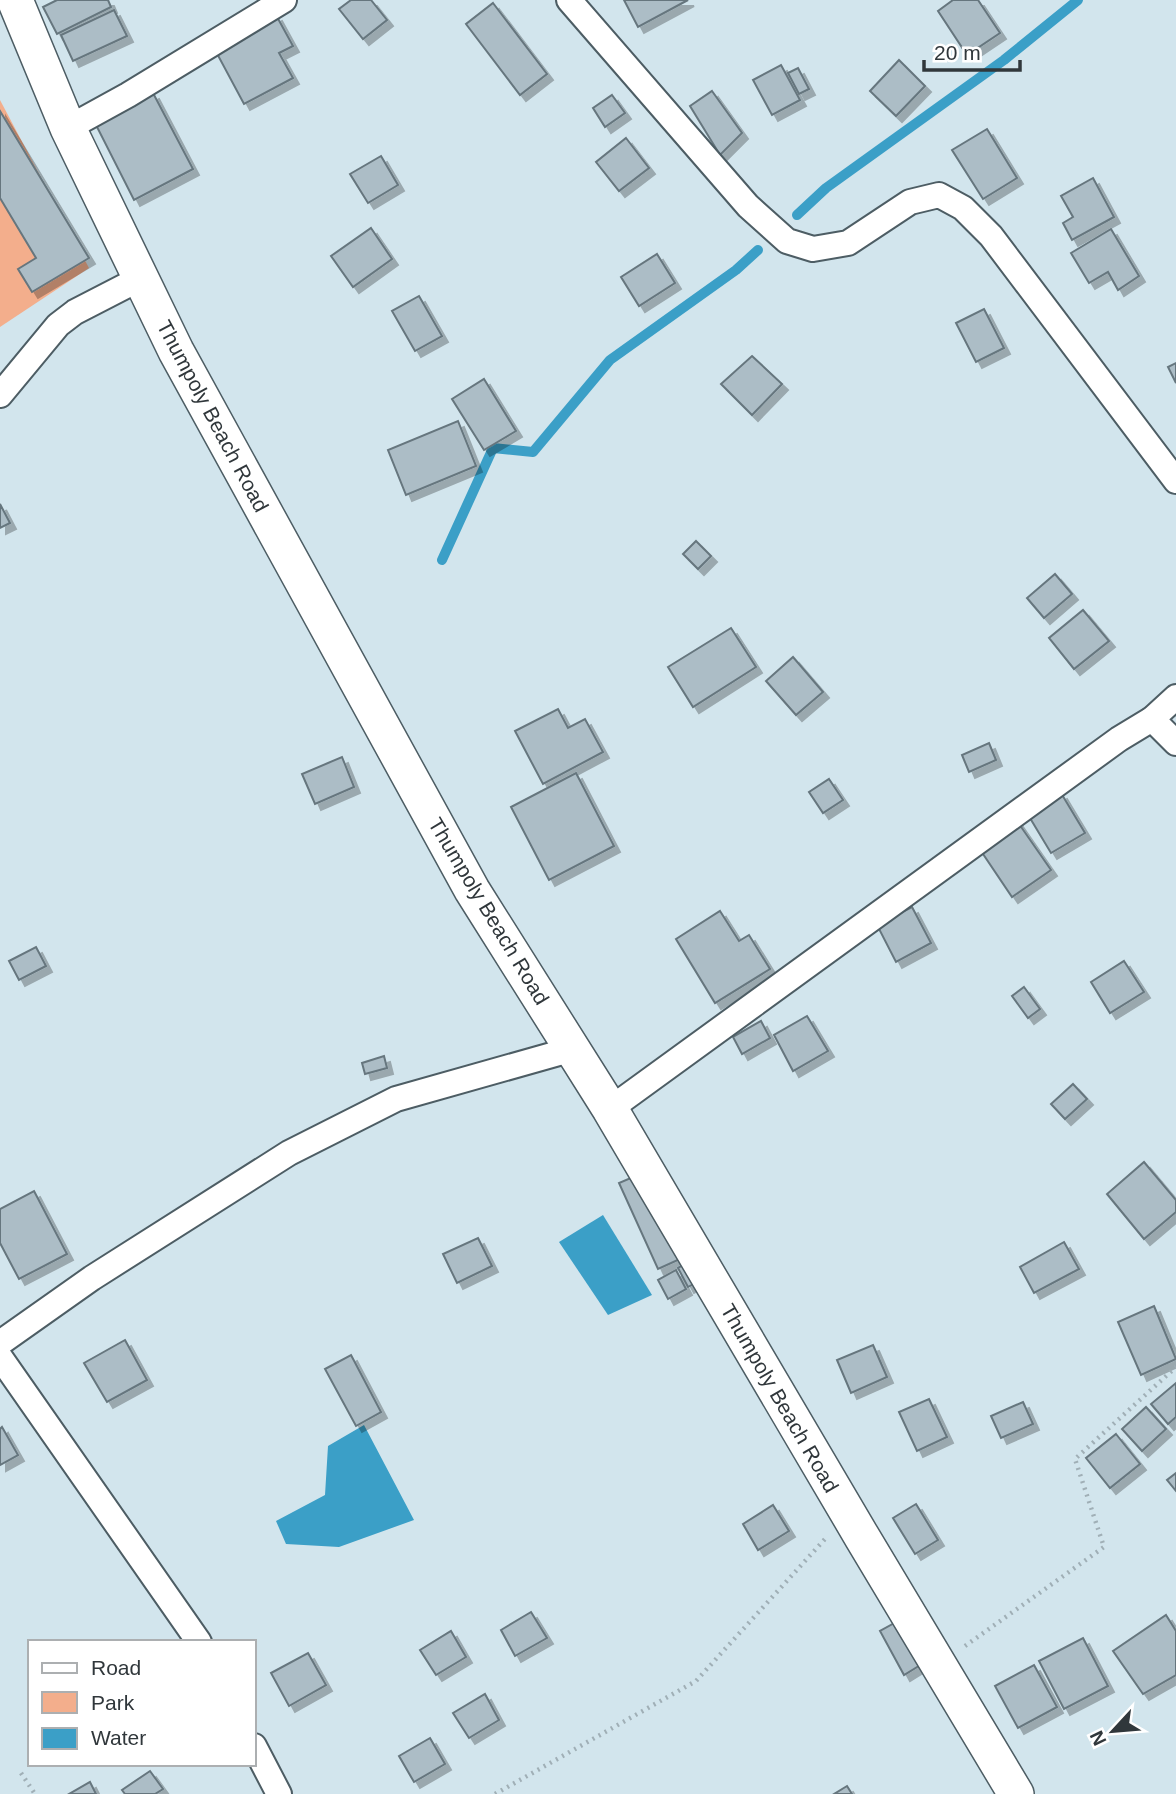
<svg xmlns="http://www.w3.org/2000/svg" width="1176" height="1794" font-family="Helvetica,sans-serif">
<defs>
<filter id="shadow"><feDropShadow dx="6" dy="6" stdDeviation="0" flood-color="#0004"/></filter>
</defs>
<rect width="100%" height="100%" fill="#d2e5ed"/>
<path fill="#f3ae8c" d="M0 100 89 268 0 327Z"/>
<g fill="#3b9fc7">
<path d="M603 1215 652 1295 608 1315 559 1242Z"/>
<path d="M364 1425 414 1520 339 1547 286 1544 276 1521 325 1495 328 1446Z"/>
</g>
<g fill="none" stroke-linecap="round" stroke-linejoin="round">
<g stroke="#3b9fc7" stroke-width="10">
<path d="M797 215 826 188 1004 60 1078 0"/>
<path d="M442 560 493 448 533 452 610 360 736 270 758 250"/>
</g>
</g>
<g fill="#acbdc6" stroke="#66767e" stroke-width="2" filter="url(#shadow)">
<path d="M57 0H108L111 7 57 34 43 7Z"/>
<path d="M351 0H371L387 20 363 39 339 9Z"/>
<path d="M624 0H688L638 27Z"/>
<path d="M953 0H978L1000 33 967 55 938 11Z"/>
<path d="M493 3 547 74 520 95 466 24Z"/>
<path d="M114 10 127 36 73 61 61 35Z"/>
<path d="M276 15 293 46 279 53 293 78 244 104 214 48Z"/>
<path d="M899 60 925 86 896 116 870 91Z"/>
<path d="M781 65 800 100 772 115 753 80Z"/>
<path d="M798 68 809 89 799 94 788 73Z"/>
<path d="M712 91 742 133 720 155 690 106Z"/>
<path d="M153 93 193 169 134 200 95 123Z"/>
<path d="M612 95 625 113 605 127 593 108Z"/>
<path d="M0 111 89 258 32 292 18 269 36 258 0 198Z"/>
<path d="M987 129 1017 178 983 199 952 150Z"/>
<path d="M626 138 649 168 619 191 596 162Z"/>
<path d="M381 156 398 185 368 203 350 174Z"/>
<path d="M1093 178 1114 217 1072 240 1063 223 1073 217 1061 196Z"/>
<path d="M371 228 392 259 353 287 331 256Z"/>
<path d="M1111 229 1139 276 1118 290 1108 272 1089 283 1071 253Z"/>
<path d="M657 254 675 283 639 306 621 277Z"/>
<path d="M419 296 442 336 415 351 392 311Z"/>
<path d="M984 309 1004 348 976 362 956 323Z"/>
<path d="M752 356 782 384 752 415 721 384Z"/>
<path d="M1176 363V383L1168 367Z"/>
<path d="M484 379 516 431 484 450 452 399Z"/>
<path d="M458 421 476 466 406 495 388 450Z"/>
<path d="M0 504 10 523 0 528Z"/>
<path d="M696 541 711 556 698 569 683 554Z"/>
<path d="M1055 574 1072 594 1044 618 1027 598Z"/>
<path d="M1083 610 1109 641 1074 669 1049 638Z"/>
<path d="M731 628 756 667 693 707 668 667Z"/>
<path d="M793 657 823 692 796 715 766 681Z"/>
<path d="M558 709 568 728 585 719 603 752 543 784 515 731Z"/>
<path d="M989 743 996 760 969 772 962 755Z"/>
<path d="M342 757 354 787 315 804 302 774Z"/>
<path d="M576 773 614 846 549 880 511 807Z"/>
<path d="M829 779 843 800 823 813 809 792Z"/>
<path d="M1061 793 1085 833 1051 853 1027 813Z"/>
<path d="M1017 821 1051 870 1012 897 979 848Z"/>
<path d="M912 907 931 943 896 962 877 925Z"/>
<path d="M720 911 739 941 749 935 770 969 715 1003 676 939Z"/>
<path d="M36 947 46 966 19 980 9 961Z"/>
<path d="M1124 961 1144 992 1110 1013 1091 982Z"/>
<path d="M1024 987 1040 1009 1028 1018 1012 996Z"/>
<path d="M807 1016 828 1051 793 1071 774 1035Z"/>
<path d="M761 1021 770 1038 742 1054 733 1037Z"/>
<path d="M384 1056 387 1068 365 1074 362 1063Z"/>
<path d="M1073 1084 1087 1099 1065 1119 1051 1104Z"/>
<path d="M1144 1162 1176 1200V1212L1144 1239 1107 1194Z"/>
<path d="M640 1174 680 1259 658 1269 619 1183Z"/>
<path d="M34 1191 67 1254 19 1279 0 1243V1209Z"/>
<path d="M478 1238 492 1266 457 1283 443 1254Z"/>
<path d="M1064 1242 1079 1269 1034 1293 1020 1267Z"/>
<path d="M696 1258 706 1277 688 1287 678 1268Z"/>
<path d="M676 1270 686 1289 668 1299 658 1280Z"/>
<path d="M1154 1306 1176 1359 1141 1375 1118 1322Z"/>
<path d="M125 1340 147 1380 107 1402 84 1363Z"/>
<path d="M873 1345 887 1377 851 1393 837 1360Z"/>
<path d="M351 1355 381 1412 356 1426 325 1369Z"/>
<path d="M1176 1383V1417L1168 1424 1151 1404Z"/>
<path d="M929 1399 947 1437 917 1451 899 1412Z"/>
<path d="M1023 1402 1033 1424 1001 1438 991 1416Z"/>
<path d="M1146 1407 1166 1429 1142 1451 1122 1429Z"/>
<path d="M2 1427 18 1455 0 1465V1429Z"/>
<path d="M1116 1434 1140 1464 1110 1488 1086 1458Z"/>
<path d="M1176 1473V1491L1167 1480Z"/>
<path d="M916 1504 938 1540 915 1554 893 1518Z"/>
<path d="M773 1505 789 1531 758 1550 743 1524Z"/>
<path d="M531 1612 547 1638 515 1656 501 1630Z"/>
<path d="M1166 1615 1176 1631V1675L1143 1694 1113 1651Z"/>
<path d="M898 1621 922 1664 904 1675 880 1631Z"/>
<path d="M451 1631 466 1657 436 1675 420 1650Z"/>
<path d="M1083 1638 1108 1686 1064 1709 1039 1661Z"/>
<path d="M308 1653 326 1685 289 1706 271 1673Z"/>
<path d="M1034 1665 1057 1707 1018 1728 995 1686Z"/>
<path d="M485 1694 499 1720 469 1738 453 1713Z"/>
<path d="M430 1738 445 1764 414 1782 399 1756Z"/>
<path d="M150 1771 163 1789 155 1794H125L122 1790Z"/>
<path d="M90 1782 96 1794H69Z"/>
<path d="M847 1786 852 1794H834Z"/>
</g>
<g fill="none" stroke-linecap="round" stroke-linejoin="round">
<g stroke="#4d5d64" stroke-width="28">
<g id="street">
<path d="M569 0 748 206 787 241 813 249 848 243 910 202 939 195 963 208 991 236 1176 481"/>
<path d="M68 128 128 95 284 0"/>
<path d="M0 395 58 325 75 312 141 278"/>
<path d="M1152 719 1176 743"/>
<path d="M610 1109 1119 739 1152 719 1176 697"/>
<path d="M0 1343 92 1278 289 1153 396 1099 573 1049"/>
<path d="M0 1357 199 1642"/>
<path d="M254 1746 279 1794"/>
</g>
</g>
<g stroke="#4d5d64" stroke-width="38">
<path id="secondary" d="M15 0 68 128 176 351 472 890 610 1109 862 1537 1016 1794"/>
</g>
<g stroke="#a0afb6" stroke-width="4.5" stroke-dasharray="2 5" stroke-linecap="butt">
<path d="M965 1646 1104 1547 1075 1459 1176 1367"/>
<path d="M21 1773 35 1794"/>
<path d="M495 1794 696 1681 825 1539"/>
</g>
<use href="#street" stroke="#fff" stroke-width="24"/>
<use href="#secondary" stroke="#fff" stroke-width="35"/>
</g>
<g text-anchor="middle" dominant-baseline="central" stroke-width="5" stroke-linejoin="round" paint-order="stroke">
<g font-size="21" fill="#30373b" stroke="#fff">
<text transform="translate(213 416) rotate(62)">Thumpoly Beach Road</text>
<text transform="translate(489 911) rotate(59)">Thumpoly Beach Road</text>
<text transform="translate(780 1398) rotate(60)">Thumpoly Beach Road</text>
</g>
</g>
<rect x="28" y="1640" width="228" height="126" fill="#ffffff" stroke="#acafb1" stroke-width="2"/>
<rect x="42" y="1663" width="35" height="10" fill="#ffffff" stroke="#acafb1" stroke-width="2"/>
<text x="91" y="1675" font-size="21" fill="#30373b">Road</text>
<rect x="42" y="1692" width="35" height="21" fill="#f3ae8c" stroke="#acafb1" stroke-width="2"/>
<text x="91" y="1710" font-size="21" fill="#30373b">Park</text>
<rect x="42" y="1728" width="35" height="21" fill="#3b9fc7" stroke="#acafb1" stroke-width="2"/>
<text x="91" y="1745" font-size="21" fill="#30373b">Water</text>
<g transform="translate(1113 1731) rotate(244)" stroke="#ffffff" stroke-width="5" paint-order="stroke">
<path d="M0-5L12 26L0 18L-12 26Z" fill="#30373b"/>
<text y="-10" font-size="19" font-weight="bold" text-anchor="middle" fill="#30373b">N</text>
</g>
<path d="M924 60v10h96v-10" fill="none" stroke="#30373b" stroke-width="3.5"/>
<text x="934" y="60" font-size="21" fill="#30373b" stroke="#ffffff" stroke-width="5" paint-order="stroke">20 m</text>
</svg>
